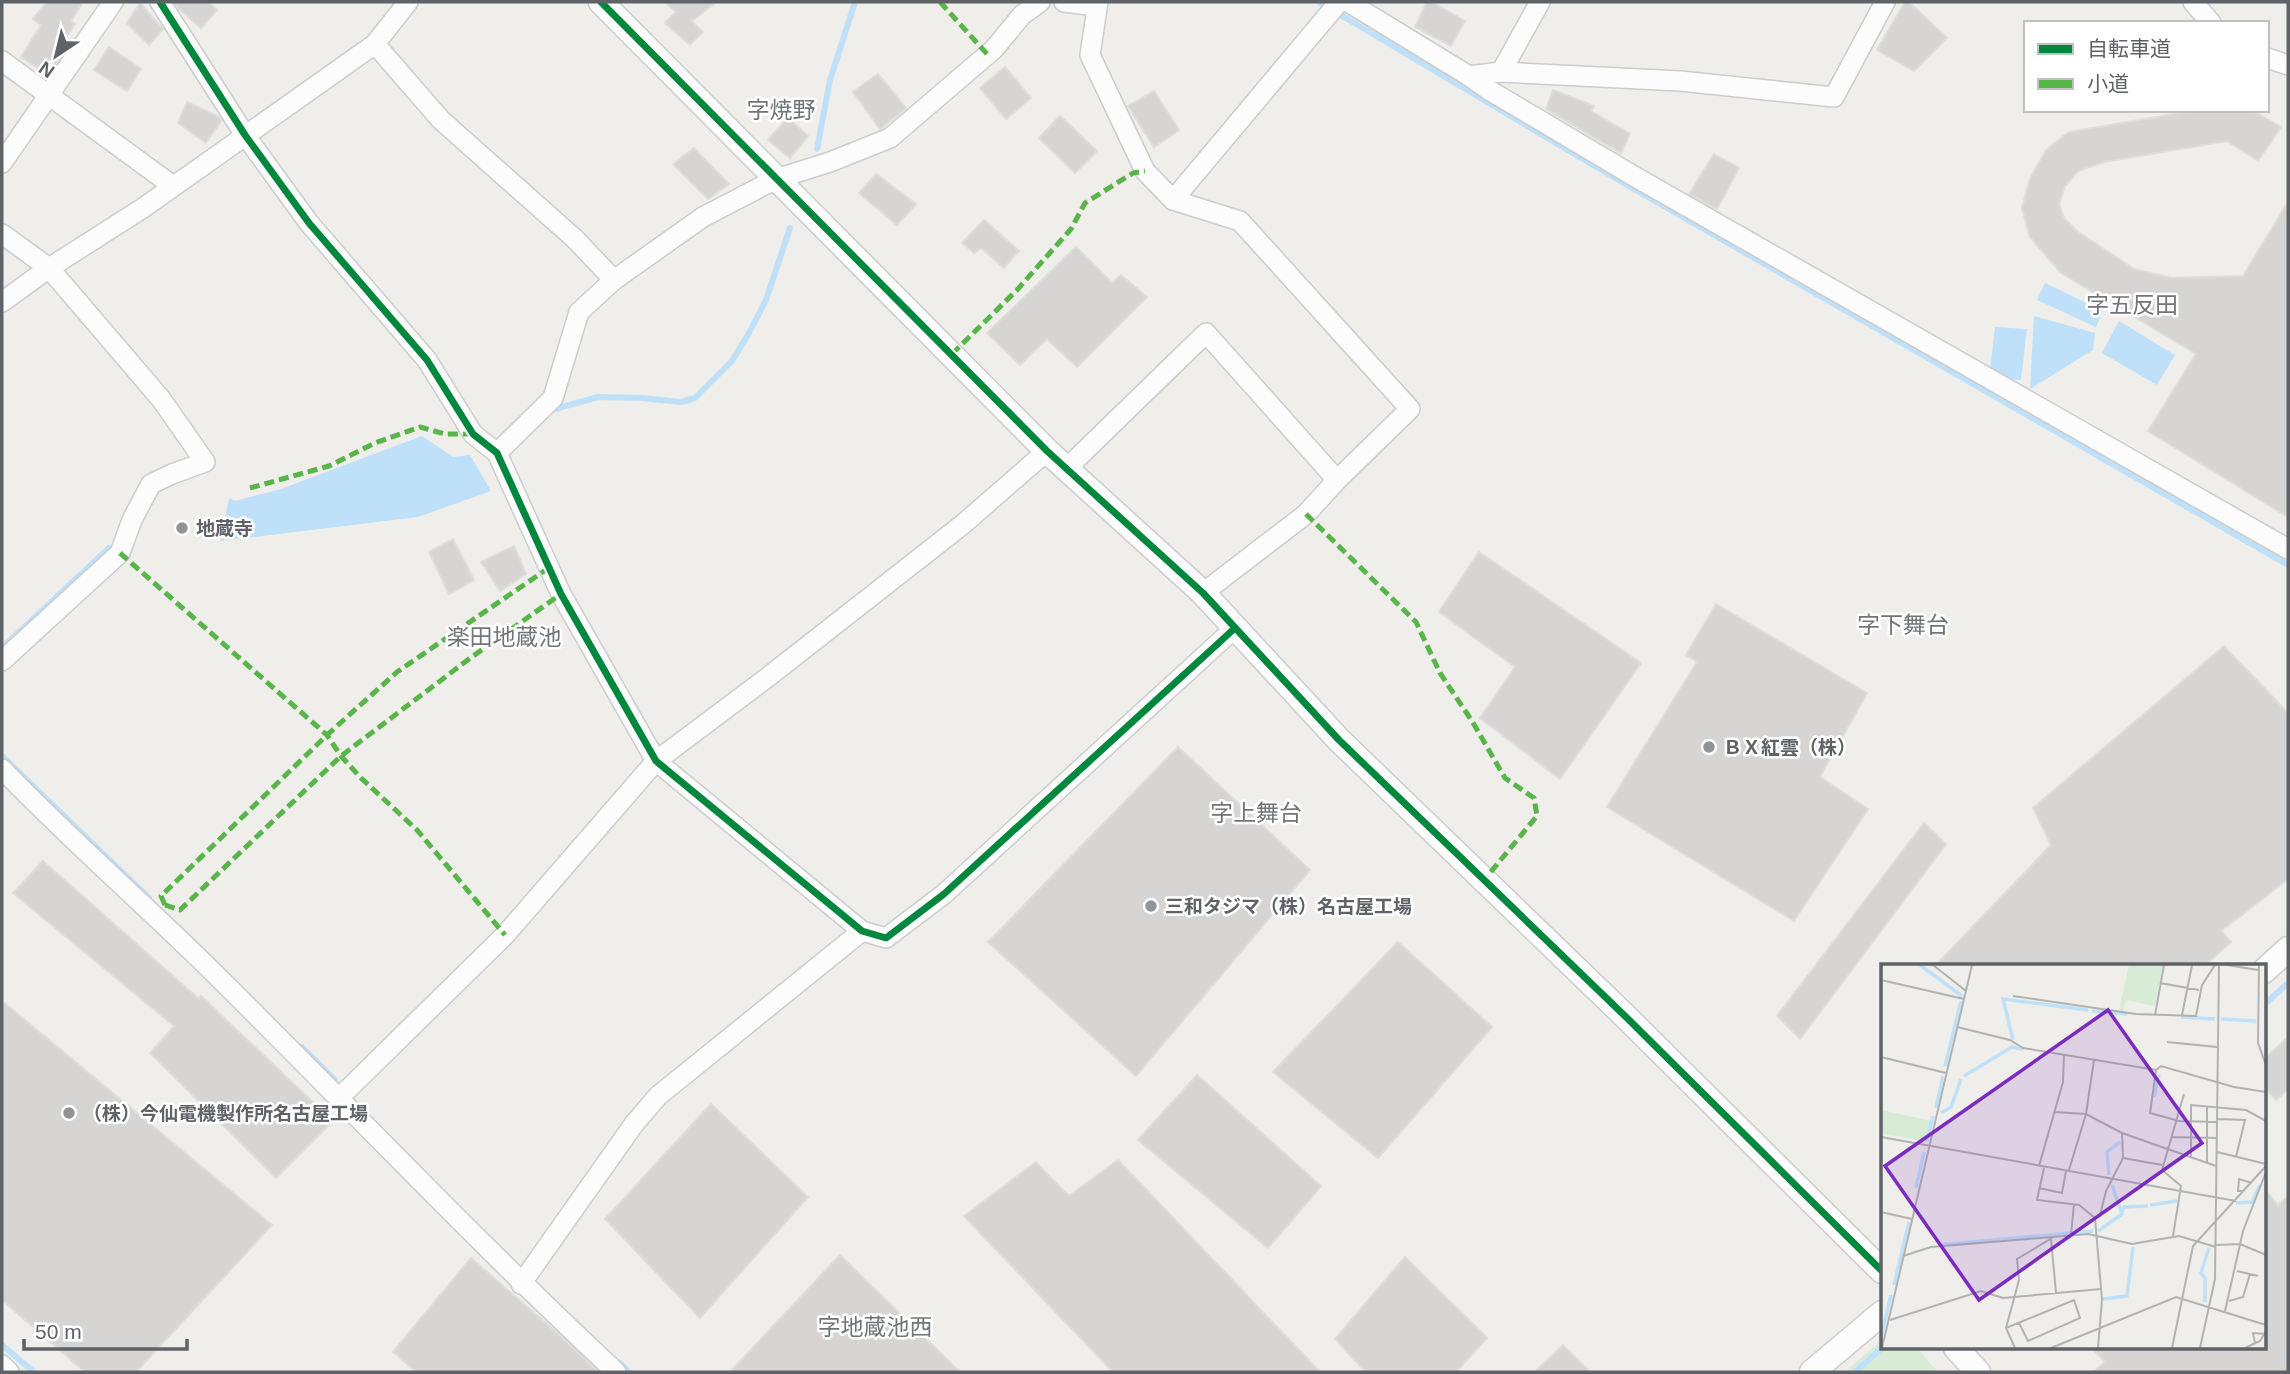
<svg xmlns="http://www.w3.org/2000/svg" width="2290" height="1374" font-family="Helvetica,'Noto Sans JP',sans-serif">
<rect width="100%" height="100%" fill="#efeeea"/>
<path fill="#d8ebd6" d="M1882 1340V1348H1917L1938 1372H1845Z"/>
<g fill="#bfe0f9">
<path d="M2045 283 2103 311 2096 327 2037 300Z"/>
<path d="M2034 316 2095 333 2093 350 2030 389Z"/>
<path d="M2119 321 2175 355 2157 385 2102 353Z"/>
<path d="M1995 327 2027 329 2021 380 1989 378Z"/>
<path d="M422 436 453 457 470 455 491 491 418 517 220 541 229 498 235 501 281 489Z"/>
</g>
<g fill="none" stroke-linecap="round" stroke-linejoin="round">
<g stroke="#bfe0f9" stroke-width="6">
<path d="M1319 2 1615 178 2288 565"/>
<path d="M817 149 830 80 855 2"/>
<path d="M555 409 598 397 641 398 681 402 695 398 732 361 749 333 766 300 790 228"/>
<path d="M2 648 109 548"/>
<path d="M2 756 149 898"/>
<path d="M2264 1005 2288 983"/>
<path d="M302 1047 335 1080"/>
<path d="M2 1345 34 1372"/>
<path d="M620 1363 629 1372"/>
<path d="M1855 1372 1882 1348"/>
</g>
</g>
<g fill="#d6d5d3" stroke="#deddd9" stroke-width="2">
<path d="M47 2H83L71 21 75 24 56 52 61 56 48 75 21 57 41 25 33 19Z"/>
<path d="M174 2H208L217 10 201 28 179 9Z"/>
<path d="M665 2H716L692 21 703 32 690 45 665 23 676 12Z"/>
<path d="M1427 2H1432L1465 21 1451 46 1415 27Z"/>
<path d="M1905 2H1909L1947 38 1914 71 1877 50Z"/>
<path d="M140 3 163 29 149 45 127 23Z"/>
<path d="M109 47 141 69 127 91 94 70Z"/>
<path d="M1005 67 1031 98 1006 119 980 88Z"/>
<path d="M878 74 906 108 880 129 853 92Z"/>
<path d="M1553 90 1594 106 1591 111 1630 134 1621 153 1546 109Z"/>
<path d="M1154 91 1179 130 1154 147 1128 106Z"/>
<path d="M187 102 219 117 221 121 206 143 178 123Z"/>
<path d="M2198 110H2251L2281 127 2258 161 2227 141 2104 162 2078 171 2065 186 2059 204 2064 218 2078 232 2134 269 2171 278 2243 276 2288 202V517L2148 431 2196 354 2061 273 2030 237 2022 208 2030 179 2046 150 2069 132Z"/>
<path d="M1060 116 1097 151 1075 173 1039 138Z"/>
<path d="M788 118 808 136 790 158 768 140Z"/>
<path d="M694 148 729 184 708 199 673 164Z"/>
<path d="M1714 154 1739 168 1717 209 1689 194Z"/>
<path d="M876 174 916 204 897 225 859 193Z"/>
<path d="M984 220 1019 251 1004 268 981 248 974 253 962 243Z"/>
<path d="M1076 247 1112 283 1121 275 1147 297 1077 367 1047 339 1020 365 987 333Z"/>
<path d="M453 539 474 580 449 594 429 552Z"/>
<path d="M514 546 526 574 500 591 481 562Z"/>
<path d="M1479 552 1641 663 1560 779 1480 718 1515 667 1439 612Z"/>
<path d="M1716 604 1867 693 1820 777 1868 809 1794 921 1607 807 1697 662 1686 655Z"/>
<path d="M2224 646 2288 713V879L2221 931 2231 942 2204 966H1935L2051 845 2033 808Z"/>
<path d="M1178 747 1310 870 1136 1076 988 942Z"/>
<path d="M1924 823 1946 844 1800 1039 1777 1016Z"/>
<path d="M43 861 199 999 201 996 333 1121 276 1178 150 1053 174 1026 13 893Z"/>
<path d="M1398 942 1492 1027 1378 1158 1273 1072Z"/>
<path d="M2 1001 272 1225 136 1372H85L2 1300Z"/>
<path d="M2288 1037V1089L2276 1100 2264 1087V1059Z"/>
<path d="M1197 1075 1321 1186 1268 1248 1138 1140Z"/>
<path d="M711 1104 808 1197 700 1318 605 1219Z"/>
<path d="M1118 1160 1320 1372H1113L964 1216 1036 1162 1069 1196Z"/>
<path d="M2264 1189 2278 1205 2288 1196V1372H2093L2105 1362 2092 1348H2264Z"/>
<path d="M840 1255 960 1372H730Z"/>
<path d="M1405 1257 1487 1338 1456 1372H1366L1335 1339Z"/>
<path d="M471 1258 556 1332 598 1372H416L393 1352Z"/>
<path d="M1563 1345 1590 1372H1535Z"/>
</g>
<g fill="none" stroke-linecap="round" stroke-linejoin="round">
<g stroke="#cbcccc" stroke-width="22">
<g id="minor">
<path d="M160 2 245 135 309 223 427 360 473 434 497 453 561 594 656 761 862 931 886 938 944 894 1235 628"/>
<path d="M1064 2 1096 6"/>
<path d="M1098 2 1090 55 1145 171 1173 200 1240 221 1410 409 1337 480 1306 514 1203 593"/>
<path d="M1348 2 1469 76 1489 90 1632 175 2288 549"/>
<path d="M2193 2 2211 23"/>
<path d="M375 44 441 120 574 238 614 280"/>
<path d="M2267 58 2288 65"/>
<path d="M2 61 173 186"/>
<path d="M1501 72 1540 2"/>
<path d="M1469 76 1501 72 1680 81 1834 97 1885 2"/>
<path d="M2 163 113 2"/>
<path d="M1173 200 1339 2"/>
<path d="M2 234 49 268 161 399 205 462 172 474 151 484 132 520 120 553 2 661"/>
<path d="M2 302 49 268 143 208 375 44 408 2"/>
<path d="M497 453 553 398 579 312 614 280 703 217 776 179 830 162 890 138 994 49 1022 15 1040 2"/>
<path d="M1067 468 1206 333 1337 480"/>
<path d="M2 769C72 842 149 908 220 979 352 1110 480 1245 616 1372"/>
<path d="M339 1098 505 935 656 761 768 677 962 525 1047 451"/>
<path d="M521 1284 634 1124 658 1096 862 931"/>
<path d="M2 1365 9 1372"/>
</g>
</g>
<g stroke="#cbcccc" stroke-width="27">
<g id="tertiary">
<path d="M601 2 1047 451 1203 593 1339 740 1626 1017 1882 1271"/>
<path d="M2264 971 2288 949"/>
<path d="M1956 1348 1978 1372"/>
<path d="M1812 1372 1882 1313"/>
</g>
</g>
<use href="#minor" stroke="#fdfcfc" stroke-width="19"/>
<use href="#tertiary" stroke="#fdfcfc" stroke-width="24"/>
<g stroke="#58b549" stroke-width="5" stroke-dasharray="10 5" stroke-linecap="butt">
<path d="M940 2 988 55"/>
<path d="M952 354 1017 290 1071 229 1085 203 1133 173 1145 171"/>
<path d="M250 488 329 466 375 443 420 427 445 434H473"/>
<path d="M1306 514 1416 622 1440 673 1472 721 1505 778 1534 798 1537 816 1484 880"/>
<path d="M120 553 327 735 341 756 360 777 417 830 505 935"/>
<path d="M165 905 161 896 327 735 397 672 550 567"/>
<path d="M165 905 180 910 341 756 469 659 561 594"/>
</g>
<g stroke="#fff" stroke-width="11">
<g id="cycleway">
<path d="M160 2 245 135 309 223 427 360 473 434 497 453 561 594 656 761 862 931 886 938 944 894 1235 628"/>
<path d="M601 2 1047 451 1203 593 1339 740 1626 1017 1882 1271"/>
</g>
</g>
<use href="#cycleway" stroke="#00873e" stroke-width="7"/>
</g>
<g fill="#919496" stroke="#fff" stroke-width="2.5">
<circle cx="182" cy="528" r="7"/>
<circle cx="1709" cy="747" r="7"/>
<circle cx="1151" cy="906" r="7"/>
<circle cx="69" cy="1113" r="7"/>
</g>
<g text-anchor="middle" dominant-baseline="central" stroke-width="5" stroke-linejoin="round" paint-order="stroke">
<g font-size="19" font-weight="bold" fill="#5f6368" stroke="#fff" text-anchor="start">
<text x="196" y="528">地蔵寺</text>
<text x="1723" y="747">ＢＸ紅雲（株）</text>
<text x="1165" y="906">三和タジマ（株）名古屋工場</text>
<text x="83" y="1113">（株）今仙電機製作所名古屋工場</text>
</g>
<g font-size="23" fill="#70757a" stroke="#fff">
<text x="781" y="110">字焼野</text>
<text x="2132" y="305">字五反田</text>
<text x="1903" y="625">字下舞台</text>
<text x="504" y="637">楽田地蔵池</text>
<text x="1256" y="813">字上舞台</text>
<text x="875" y="1327">字地蔵池西</text>
</g>
</g>
<g transform="translate(1881 964)">
<rect width="385" height="385" fill="#efeeea"/>
<path d="M248 1H282L274 42 245 36 242 47H238ZM0 146 51 157 46 178 0 169Z" fill="#d8ebd6"/>
<path fill="none" stroke="#bfe0f9" stroke-width="3.5" d="M39 1 81 32M211 47 246 50M300 53 334 55M340 55 375 57M132 76 122 35 207 46M64 102 80 37M83 112 131 83 142 85M273 133 278 110M55 144 62 112M60 149 70 143 80 115M46 177 52 152M228 211 226 188 239 178M35 224 43 188M355 239 371 238 379 221M269 241 296 237M241 248 243 243 267 242M217 267 241 250 231 221M57 281 212 267M13 321 28 258M222 335 246 332 252 283M324 338V314L320 309 328 284M0 374 10 331"/>
<path fill="none" stroke="#b1b2b2" stroke-width="2" d="M52 1 85 27M346 1 377 6M378 1 377 79 385 101M0 16 83 35M279 19 318 26M132 32 255 50 315 52 321 21 334 1M274 51 283 1M301 51 311 1M76 63 129 76 142 84 275 106 280 102 353 123 385 128M286 78 336 83M0 93 65 109M275 106 269 149 298 157 336 158M173 148 205 150 241 169 335 202M337 155 364 156 355 193M0 173 355 237M291 173 336 174M336 188 385 200M310 192V141L365 146 385 157M242 194 281 201M326 199V142M158 202 182 118 183 90M163 204 156 236 198 241 214 254 221 336 217 384M188 206 205 150 213 96M158 224 181 229 185 207M363 227H357L358 215 371 219M0 248 31 255M214 254 219 251 225 227 242 194 241 169M190 271 193 240M292 272 300 222 281 206 303 130M170 275 175 329M335 281 359 280 385 291M22 292 50 283 207 270 251 280 298 272 335 283M356 307 377 312M348 337 362 333 369 310M344 347 362 267 385 208M9 356 100 327 122 334 220 325M125 364 193 336 199 354 147 377 138 359M374 379 372 369 384 370M1 384 91 1M134 384 125 364 138 316 136 295 171 274M170 384 295 333 385 361M291 384 312 282 385 202M319 384 334 315 338 1M364 384 379 377 385 367"/>
<path fill="#7b2cbf" fill-opacity="0.15" stroke="#7b2cbf" stroke-width="3.5" d="M227 46 321 179 98 336 4 202Z"/>
<rect width="385" height="385" fill="none" stroke="#5f6368" stroke-width="3.5"/>
</g>
<rect width="2290" height="1374" fill="none" stroke="#5f6368" stroke-width="7"/>
<rect x="2024" y="21" width="245" height="91" fill="#ffffff" stroke="#bfc1c3" stroke-width="2"/>
<rect x="2038" y="44" width="35" height="10" fill="#00873e" stroke="#bfc1c3" stroke-width="2"/>
<text x="2087" y="56" font-size="21" fill="#5f6368">自転車道</text>
<rect x="2038" y="79" width="35" height="10" fill="#58b549" stroke="#bfc1c3" stroke-width="2"/>
<text x="2087" y="91" font-size="21" fill="#5f6368">小道</text>
<g transform="translate(56 56) rotate(215)" stroke="#ffffff" stroke-width="5" paint-order="stroke">
<path d="M0-5L12 26L0 18L-12 26Z" fill="#5f6368"/>
<text y="-10" font-size="19" font-weight="bold" text-anchor="middle" fill="#5f6368">N</text>
</g>
<path d="M24 1339v10h163v-10" fill="none" stroke="#5f6368" stroke-width="3.5"/>
<text x="35" y="1339" font-size="21" fill="#5f6368" stroke="#ffffff" stroke-width="5" paint-order="stroke">50 m</text>
</svg>
